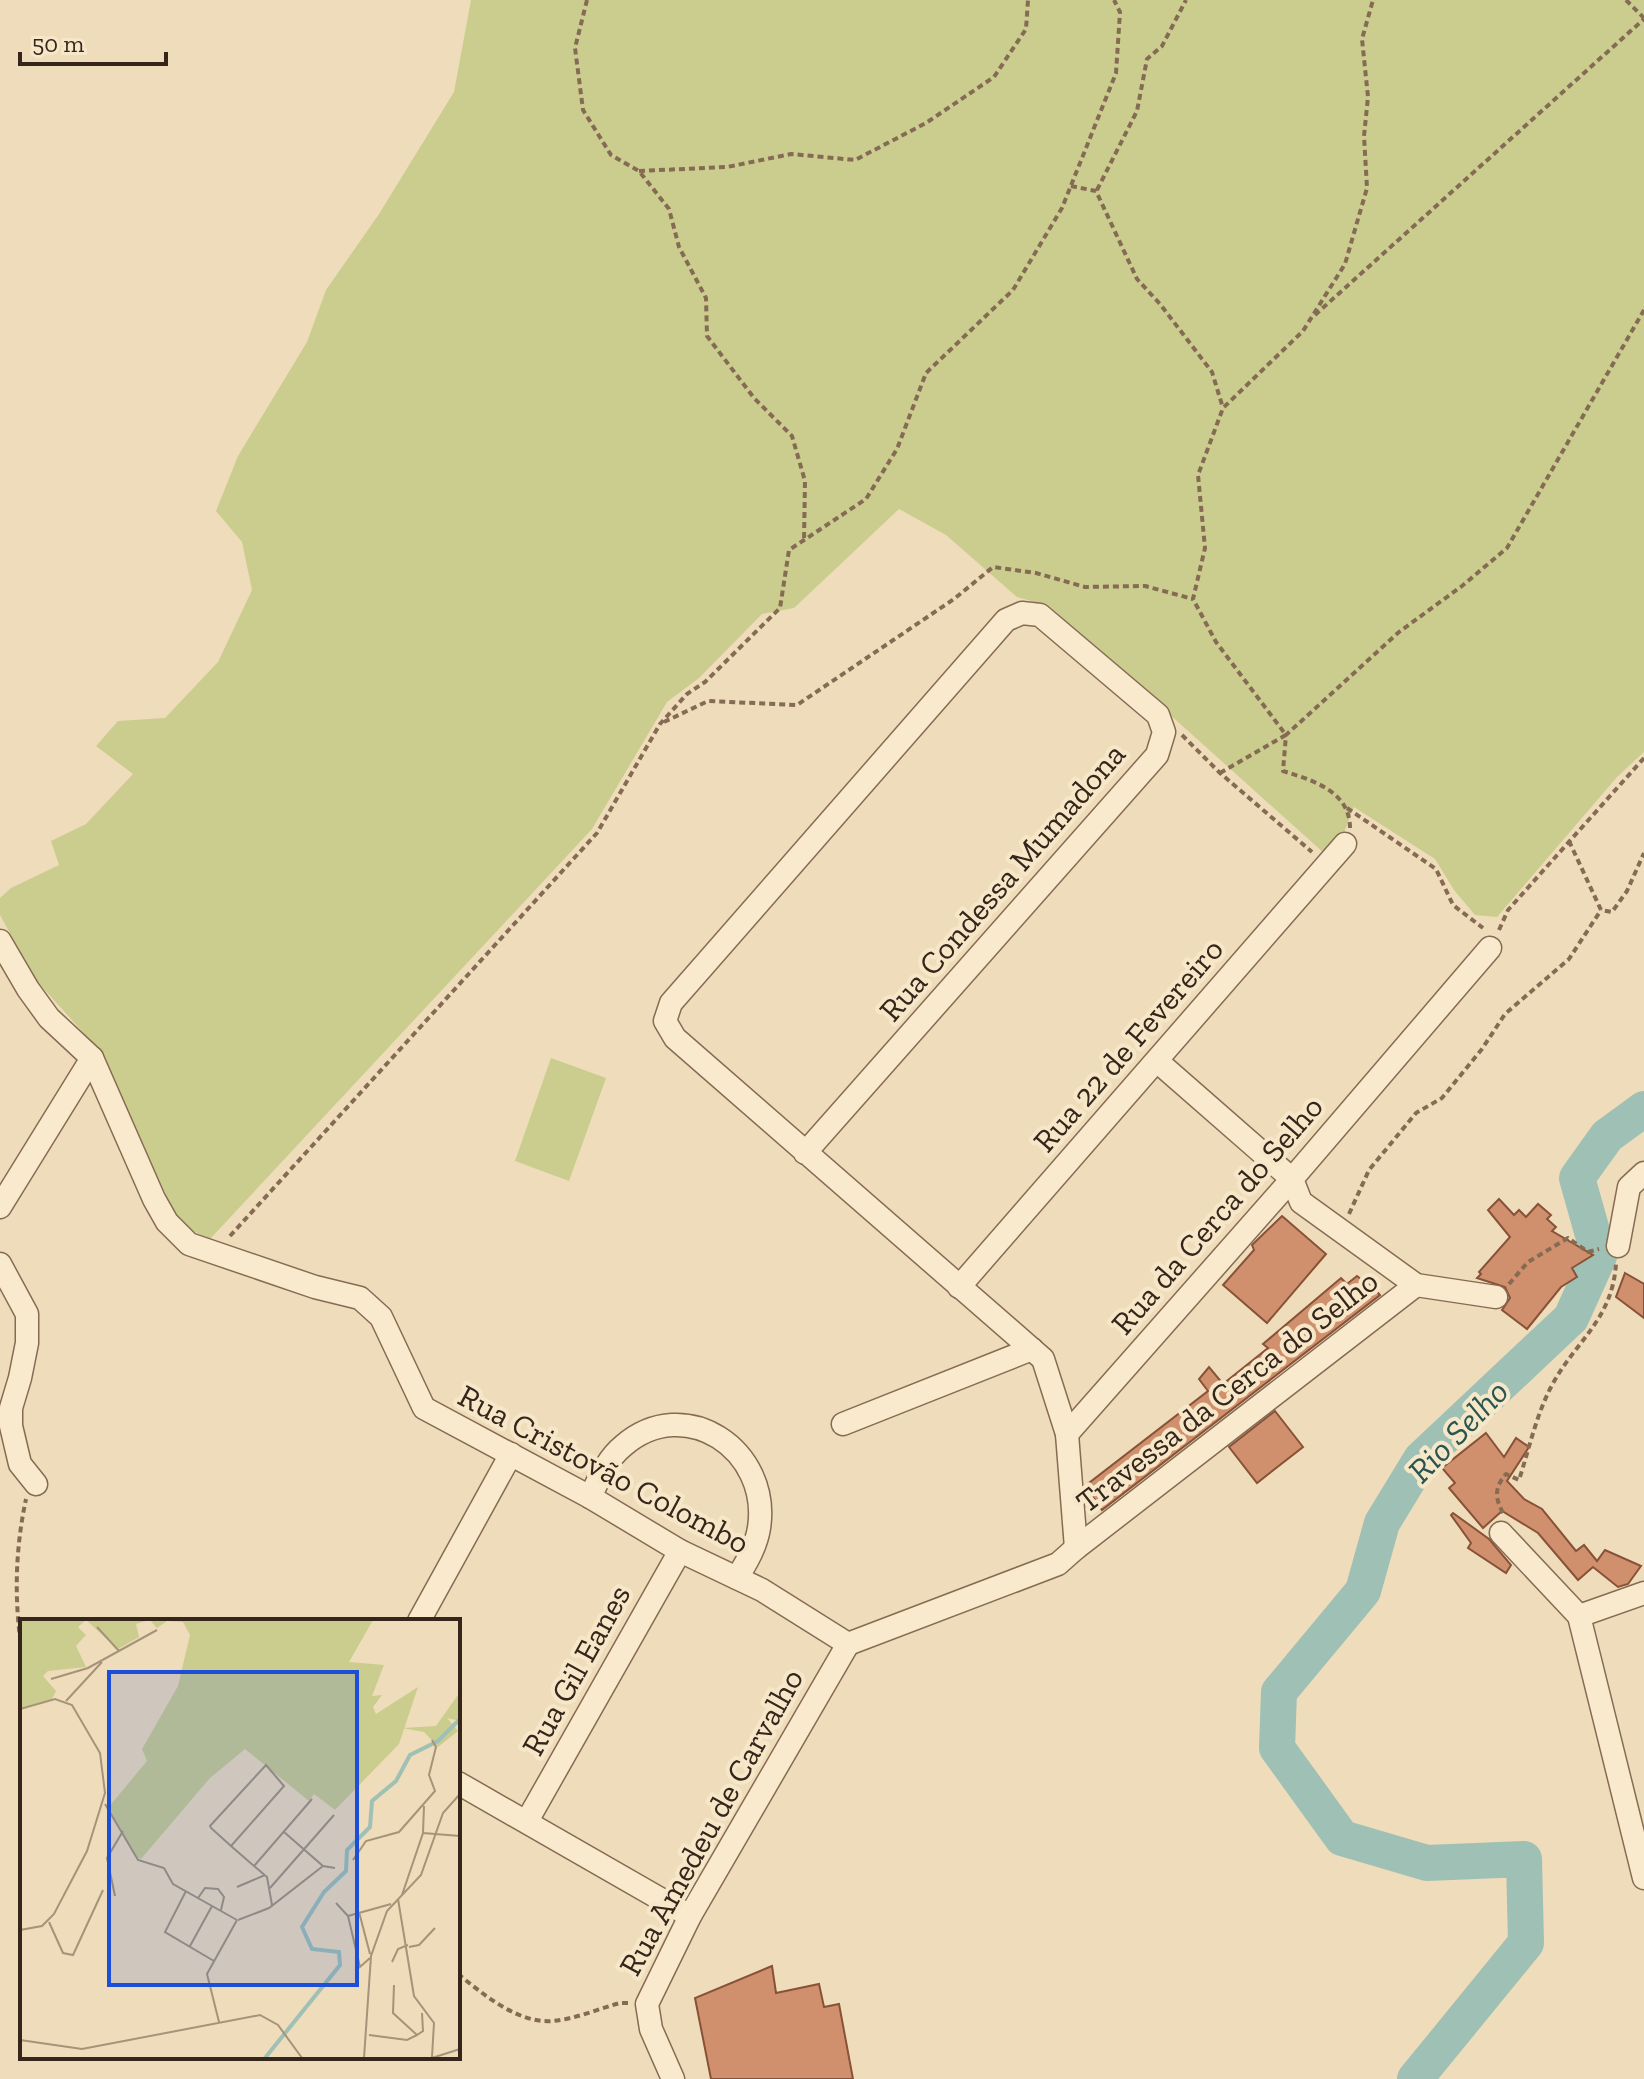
<svg xmlns="http://www.w3.org/2000/svg" width="1644" height="2079" font-family="'Zilla Slab',serif">
<rect width="100%" height="100%" fill="#efdcba"/>
<g fill="#cacd8e">
<path d="M471 0H1644V752L1617 777 1497 917 1475 915 1454 890 1435 859 1354 807 1343 835 1325 854 1049 606 1017 597 946 535 899 509 794 608 762 614 699 678 667 702 592 829 210 1239 180 1225 98 1049 35 979 0 915V898L11 888 59 865 51 841 86 824 133 774 96 746 118 721 165 718 218 662 252 590 242 542 216 511 238 456 307 342 326 290 379 214 454 92Z"/>
<path d="M551 1058 606 1078 569 1181 515 1161Z"/>
</g>
<g fill="none" stroke-linecap="round" stroke-linejoin="round">
<path stroke="#9fc0b4" stroke-width="36" d="M1415 2079 1526 1943 1524 1859 1427 1863 1342 1838 1277 1748 1279 1692 1363 1591 1382 1523 1421 1459 1571 1318 1599 1256 1577 1178 1607 1136 1644 1109"/>
</g>
<g fill="#d0906d" stroke="#875238" stroke-width="2">
<path d="M1499 1199 1514 1215 1519 1210 1526 1217 1538 1204 1551 1215 1547 1219 1556 1227 1552 1231 1593 1255 1572 1268 1577 1277 1561 1287 1527 1329 1502 1310 1510 1298 1505 1287 1477 1278 1481 1274 1479 1272 1510 1237 1488 1210Z"/>
<path d="M1282 1216 1326 1254 1267 1323 1223 1285 1254 1250 1252 1245Z"/>
<path d="M1625 1273 1644 1284V1318L1616 1297Z"/>
<path d="M1357 1276 1366 1283 1368 1281 1380 1295 1102 1510 1085 1486 1208 1391 1199 1379 1209 1367 1223 1384 1268 1348 1263 1344 1341 1278 1347 1284Z"/>
<path d="M1275 1411 1303 1447 1257 1483 1229 1447Z"/>
<path d="M1486 1433 1504 1457 1516 1438 1529 1447 1507 1481 1524 1499 1542 1509 1576 1551 1584 1545 1597 1561 1605 1550 1641 1566 1628 1584 1618 1587 1593 1567 1578 1580 1538 1533 1502 1511 1483 1528 1449 1488 1455 1483 1442 1468Z"/>
<path d="M1453 1513 1489 1539 1511 1565 1506 1573 1468 1548 1471 1543 1451 1515Z"/>
<path d="M772 1966 776 1993 819 1984 824 2007 839 2004 853 2079H711L695 1998Z"/>
</g>
<g fill="none" stroke-linecap="round" stroke-linejoin="round">
<g stroke="#866b54" stroke-width="25">
<g id="minor">
<path d="M0 941 28 989 49 1018 92 1058 154 1199 167 1222 189 1244 315 1287 360 1298 381 1317 424 1408 590 1497 680 1551 762 1590 848 1644"/>
<path d="M1157 1061 1292 1179 1301 1202 1416 1285 1496 1297"/>
<path d="M805 1153 1157 755 1164 732 1158 715 1040 615 1022 613 1006 620 671 1003 665 1021 675 1038 1043 1359 1067 1434 1076 1548"/>
<path d="M0 1207 92 1058"/>
<path d="M1618 1246 1629 1187 1644 1173"/>
<path d="M0 1264 27 1314V1343L20 1378 11 1408V1426L20 1464 36 1484"/>
<path d="M959 1287 1345 844"/>
<path d="M843 1424 1032 1349"/>
<path d="M1067 1434 1292 1179 1490 948"/>
<path d="M590 1497C599 1479 607 1459 623 1446 685 1392 771 1450 759 1528 756 1547 746 1563 737 1578"/>
<path d="M1501 1533 1579 1616 1644 1878"/>
<path d="M1579 1616 1644 1593"/>
<path d="M419 1621 511 1454"/>
<path d="M848 1644 1058 1564 1076 1548 1416 1285"/>
<path d="M458 1783 690 1916"/>
<path d="M527 1821 680 1551"/>
<path d="M673 2079 651 2029 647 2004 690 1916 848 1644"/>
</g>
</g>
<g stroke="#866b54" stroke-width="4" stroke-dasharray="6 4" stroke-linecap="butt">
<path d="M587 0 575 48 583 110 611 155 639 171 669 209 679 247 706 298 707 336 754 398 792 436 805 481 804 540"/>
<path d="M1626 0 1644 18"/>
<path d="M639 171 727 167 791 154 855 160 926 123 994 77 1026 29 1028 0"/>
<path d="M1071 186 1096 191 1137 279 1160 304 1212 372 1223 408"/>
<path d="M1097 190 1137 111 1147 59 1162 46 1186 0"/>
<path d="M1315 315 1644 19"/>
<path d="M664 722 708 701 797 705 954 599 993 567 1036 573 1085 587 1145 586 1193 599"/>
<path d="M1182 735 1220 773 1312 852"/>
<path d="M1220 773 1286 735 1216 642 1193 599 1205 548 1198 475 1223 408 1303 331 1345 264 1367 188 1364 136 1368 97 1362 39 1373 0"/>
<path d="M1347 808 1436 869 1453 905 1483 928"/>
<path d="M1350 828C1350 791 1312 780 1283 771L1286 735 1399 632 1462 586 1507 548 1644 310"/>
<path d="M1569 841 1601 910 1612 912 1627 891 1644 853"/>
<path d="M1499 930 1508 910 1644 758"/>
<path d="M1349 1214 1369 1170 1416 1113 1442 1098 1482 1049 1505 1014 1569 959 1601 910"/>
<path d="M230 1236 597 833 660 724 687 694 705 682 780 608 789 550 866 499 897 449 926 373 1013 290 1062 208 1116 73 1120 12 1114 0"/>
<path d="M1509 1284 1528 1262 1568 1238 1588 1252 1599 1249"/>
<path d="M1503 1513C1495 1498 1494 1488 1506 1474L1519 1480C1529 1449 1536 1416 1551 1387 1575 1341 1612 1321 1616 1264"/>
<path d="M22 1652C14 1601 15 1550 26 1499"/>
<path d="M458 1974C483 1994 518 2024 553 2021 575 2019 598 2009 620 2003H628"/>
</g>
<use href="#minor" stroke="#faeacd" stroke-width="22"/>
</g>
<g text-anchor="middle" dominant-baseline="central" stroke-width="8" stroke-linejoin="round" paint-order="stroke">
<g font-size="32" fill="#35251a" stroke="#f7e7c9">
<text transform="translate(1002 882) rotate(-49)">Rua Condessa Mumadona</text>
<text transform="translate(1128 1045) rotate(-49)">Rua 22 de Fevereiro</text>
<text transform="translate(1217 1215) rotate(-49)">Rua da Cerca do Selho</text>
<text transform="translate(1227 1391) rotate(-38)">Travessa da Cerca do Selho</text>
<text transform="translate(604 1469) rotate(28)">Rua Cristovão Colombo</text>
<text transform="translate(576 1670) rotate(-61)">Rua Gil Eanes</text>
<text transform="translate(711 1822) rotate(-61)">Rua Amedeu de Carvalho</text>
</g>
<g font-size="34" font-style="italic" fill="#28554f" stroke="#f7e7c9">
<text transform="translate(1458 1431) rotate(-46)">Rio Selho</text>
</g>
</g>
<g transform="translate(20 1619)">
<rect width="440" height="440" fill="#efdcba"/>
<path d="M0 1H129L116 5 119 18 98 30 66 1 58 8 66 16 56 27 66 48 28 52 23 57 36 72 32 80 0 89ZM130 1H353L329 43 364 46 352 77 362 76 353 88 356 95 398 68 379 125 315 191 294 175 289 182 225 130 190 159 121 240 117 238 88 189 127 142 122 130 158 67 170 16 163 3 147 2 137 9ZM440 73V102L427 99 438 112 418 128 404 113 382 109 416 107Z" fill="#cacd8e"/>
<path fill="none" stroke="#9fc0b4" stroke-width="4" d="M245 439 320 346 319 333 292 330 282 308 304 273 326 252 327 231 350 208 352 182 376 162 390 136 418 122 440 100"/>
<path fill="none" stroke="#a5937a" stroke-width="2" d="M77 8 99 32M31 60 68 49 137 11M46 82 82 43M0 90 35 80 52 86 80 134 85 174 67 232 34 295 22 307 0 311M85 185 118 241 144 249 153 265 217 301M264 213 303 247 315 249M403 214 440 217M211 227 264 167 246 146 190 207 191 209 211 227 234 247 247 258 252 286M333 241 346 222 379 213 415 172 409 156 416 128 412 121M234 247 292 180M217 268 245 256M250 269 314 196M166 272 145 313 194 342M382 276 403 214 404 187M95 277 87 239 103 212M178 279 185 269 198 270 204 278 201 291M378 280 394 377 414 404 412 438M316 284 328 297 340 348 350 339M339 293 350 335M328 297 371 285M218 301 249 289 303 247M29 303 43 334 53 336 83 271M170 327 192 287M389 328 399 326 415 309M372 343 378 330 388 326M374 366 373 394 397 416 403 412 402 394M199 403 187 355 217 301M349 416 387 421 397 416M0 421 62 430 240 396 258 406 282 439M344 439 351 337 367 292 401 256 423 194 440 175M412 439 440 430"/>
<path fill="#1d4ed8" fill-opacity="0.15" stroke="#1d4ed8" stroke-width="4" d="M89 53H337V366H89Z"/>
<rect width="440" height="440" fill="none" stroke="#35251a" stroke-width="4"/>
</g>
<path d="M20 52v12h146v-12" fill="none" stroke="#35251a" stroke-width="4"/>
<text x="32" y="52" font-size="24" fill="#35251a" stroke="#f7e7c9" stroke-width="6" paint-order="stroke">50 m</text>
</svg>
